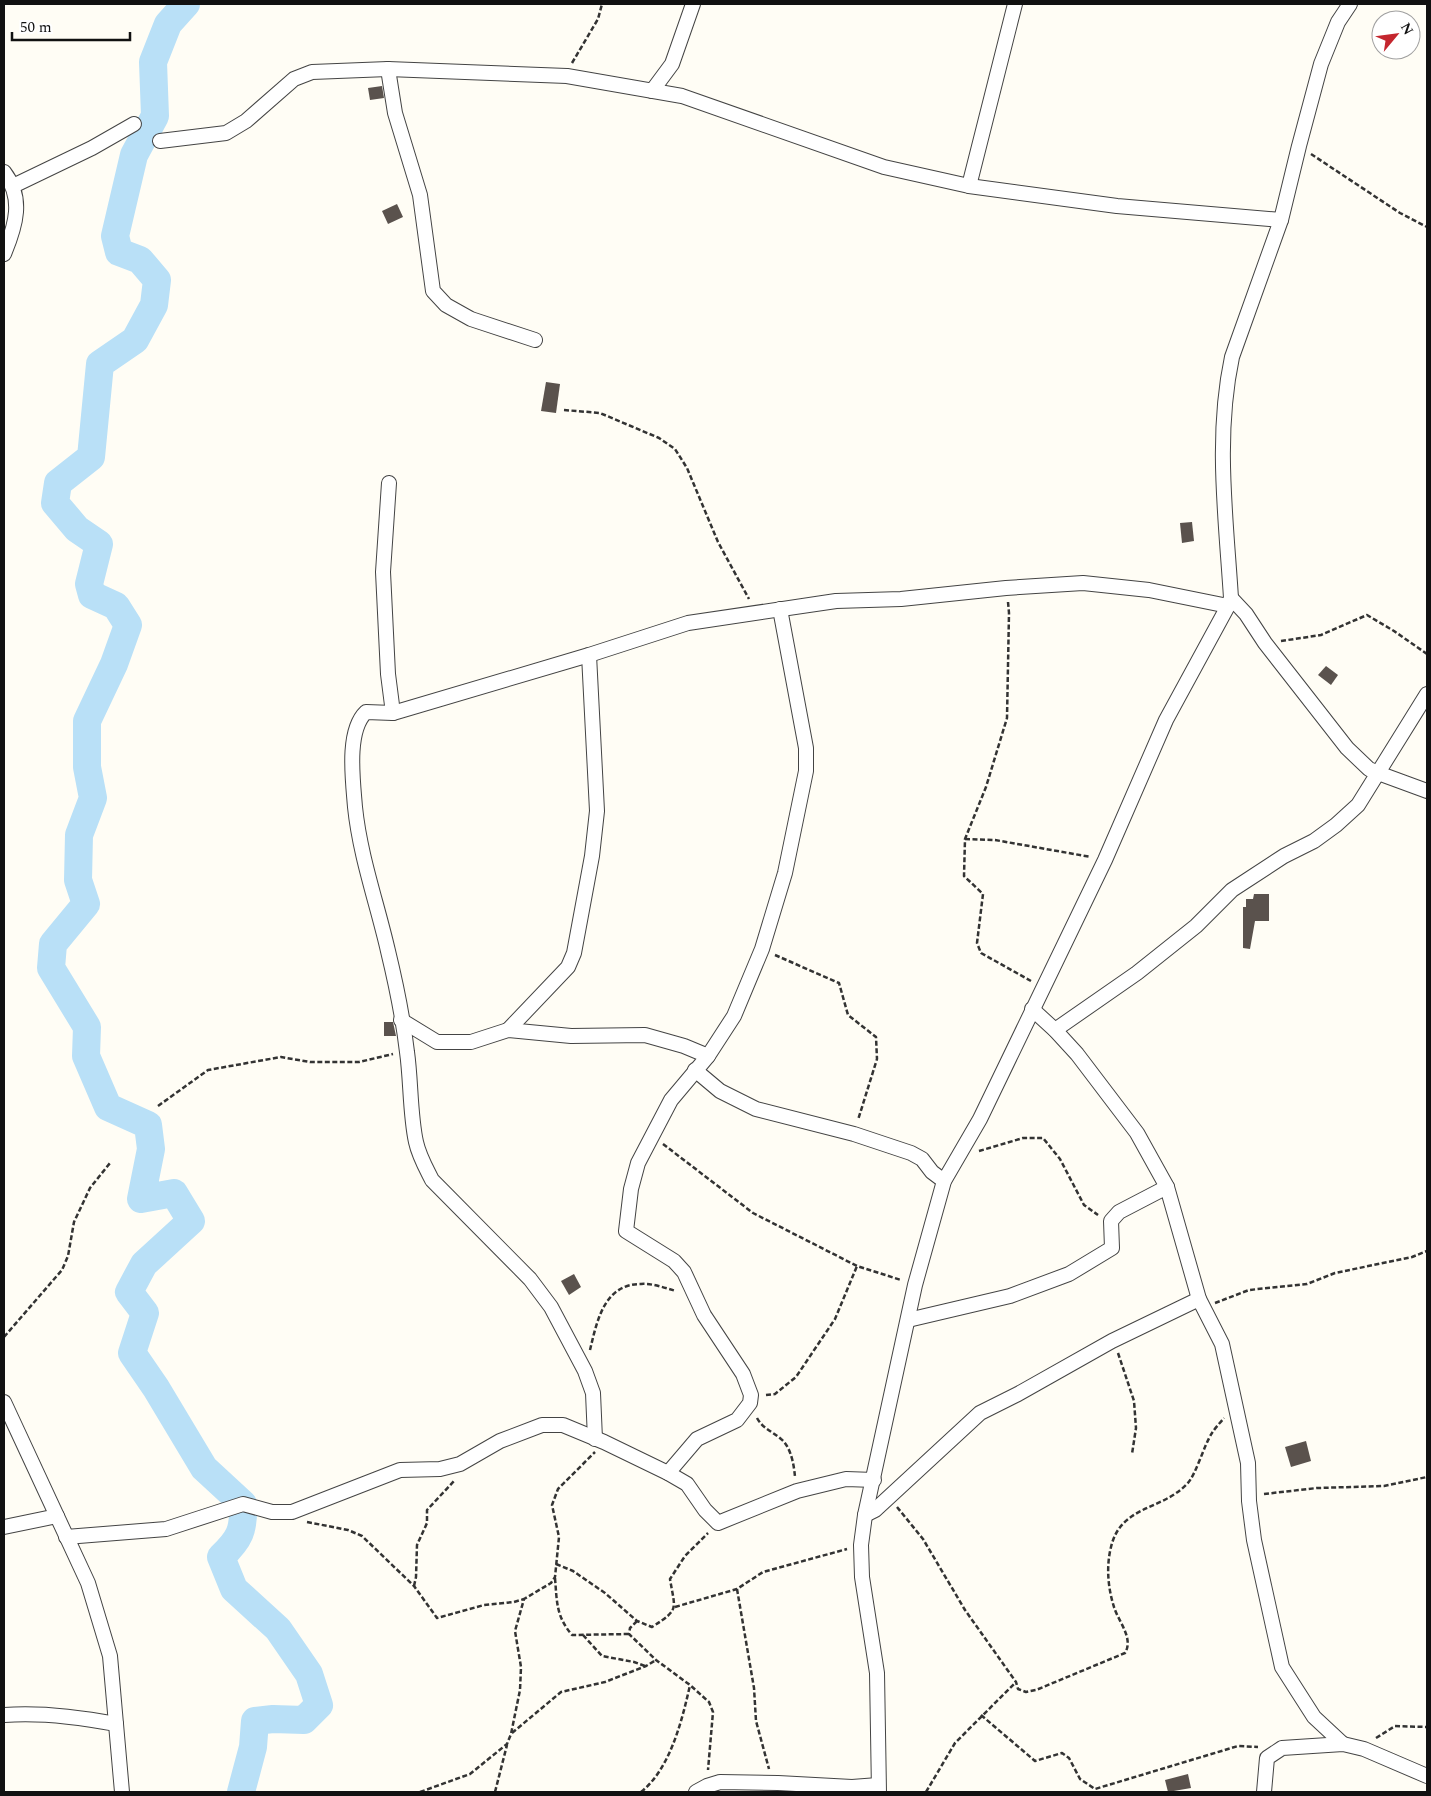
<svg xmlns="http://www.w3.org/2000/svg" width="1431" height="1796" font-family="Spectral,serif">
<rect width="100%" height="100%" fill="#fffdf5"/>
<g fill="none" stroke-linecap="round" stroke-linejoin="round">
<path stroke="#b9e0f7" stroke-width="28" d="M186 4 168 24 153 62 155 116 134 155 115 236 119 252 140 260 157 280 154 305 135 340 100 364 91 457 58 483 55 503 77 529 99 544 89 584 92 595 116 606 128 625 114 664 87 721V767L93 798 79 835 78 880 86 904 53 944 51 968 87 1027 86 1056 108 1107 148 1125 151 1149 141 1199 174 1193 191 1221 144 1264 129 1292 145 1313 132 1353 156 1388 204 1468 243 1504C244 1530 240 1539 221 1557L234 1589 278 1629 309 1674 319 1705 304 1720 273 1719 255 1721 253 1747 241 1792"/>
</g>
<g fill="#5a524d">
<path d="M382 86 384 98 370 100 368 88Z"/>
<path d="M397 204 403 217 388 224 382 211Z"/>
<path d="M546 382 560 384 556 413 541 411Z"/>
<path d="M1192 522 1194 541 1182 543 1180 523Z"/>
<path d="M1326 666 1338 675 1331 685 1318 675Z"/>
<path d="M1254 894H1269V921H1255L1250 949 1243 948V907H1246V899H1253Z"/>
<path d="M384 1022H393L396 1036H384Z"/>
<path d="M574 1274 581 1287 569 1295 561 1281Z"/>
<path d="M1306 1441 1311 1461 1291 1467 1285 1447Z"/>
<path d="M1188 1774 1191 1788 1168 1792 1165 1780Z"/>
</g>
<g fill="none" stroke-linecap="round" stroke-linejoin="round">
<g stroke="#444" stroke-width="16">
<g id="street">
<path d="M388 69 395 113 420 195 433 291 446 305 471 319 535 340"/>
<path d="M652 91 672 64 693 4"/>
<path d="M160 141 226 133 246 121 294 79 312 72 388 69 567 76 682 96 884 167 969 186 1117 206 1281 220"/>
<path d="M4 172C24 198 16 225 4 254"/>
<path d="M13 186 92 148 134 124"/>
<path d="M969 186 1015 4"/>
<path d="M389 483 383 572 388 674 393 713"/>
<path d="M1231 598 1246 614 1265 643 1347 748 1369 769 1378 773 1427 791"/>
<path d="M1032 1009 1055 1030 1077 1054 1137 1133 1167 1187 1199 1299 1222 1344 1248 1463 1249 1501 1254 1540 1282 1667 1314 1717 1343 1744"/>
<path d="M401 1020 437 1042H471L508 1030 571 1036 645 1035 684 1046 708 1056"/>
<path d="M508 1030 568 967 574 953 592 856 597 811 589 655"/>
<path d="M1055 1030 1137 973 1196 926 1232 890 1284 856 1314 841 1336 825 1358 805 1427 694"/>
<path d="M695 1070 720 1091 756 1109 854 1134 911 1153 922 1159 932 1172 944 1181"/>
<path d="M908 1320 1010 1296 1069 1274 1112 1248 1111 1221 1119 1212 1167 1187"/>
<path d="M4 1402 88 1583 110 1656 122 1792"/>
<path d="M595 1439 593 1393 585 1371 551 1307 530 1279 432 1180C426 1168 419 1156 416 1142 410 1115 411 1080 407 1052 403 1018 396 984 388 951 377 903 360 856 355 807 353 781 346 731 366 712L393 713 589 655 688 623 836 601 901 599 1006 588 1083 583 1149 590 1228 606"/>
<path d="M668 1473 697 1439 737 1420 750 1403 751 1395 743 1374 704 1315 684 1272 674 1261 626 1231 631 1189 638 1163 671 1100 708 1056 734 1016 762 949 785 873 806 771V748L780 609"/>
<path d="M865 1515 875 1510 980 1413 1018 1394 1112 1341 1199 1299"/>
<path d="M4 1527 57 1516"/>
<path d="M66 1537 166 1529 243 1504 272 1512H292L400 1470 440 1469 460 1464 500 1441 542 1425H563L604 1442 668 1473 687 1484 705 1510 718 1523 797 1491 846 1479 874 1480"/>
<path d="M4 1715C41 1712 79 1717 116 1724"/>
<path d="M696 1792 707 1786 720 1782 778 1783 852 1787 878 1785"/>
<path d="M879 1792 877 1673 862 1577 861 1545 865 1515 915 1285 944 1181 980 1119 1105 860 1166 720 1228 606 1231 598C1226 518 1215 437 1232 357L1281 220 1299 146 1321 64 1338 22 1350 4"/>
<path d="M1264 1792 1267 1758 1282 1748 1343 1744 1364 1749 1427 1776"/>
</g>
</g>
<g stroke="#333" stroke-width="2.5" stroke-dasharray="5 2.5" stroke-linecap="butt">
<path d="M572 63 598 19 602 4"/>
<path d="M1311 154 1400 213 1427 227"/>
<path d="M564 410 600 413 659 438 675 449 687 468 718 542 749 599"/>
<path d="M1008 602 1009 613 1007 718 986 787 965 839 964 876 983 894 977 943 981 953 1031 981"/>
<path d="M1281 641 1321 635 1367 615 1394 631 1427 654"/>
<path d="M965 839 995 840 1091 857"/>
<path d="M775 955 839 983 848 1015 876 1037 877 1059 858 1120"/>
<path d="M158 1106 208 1070 281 1057 310 1062H359L393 1054"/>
<path d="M663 1144 753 1213 857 1266 901 1280"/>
<path d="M979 1151 1023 1138H1043L1060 1159 1084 1205 1098 1215"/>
<path d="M1215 1303 1249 1290 1307 1284 1335 1273 1412 1257 1427 1251"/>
<path d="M4 1337 62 1270 68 1256 74 1222 90 1188 110 1163"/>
<path d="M590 1350C597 1321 604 1284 641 1284 652 1283 665 1288 676 1291"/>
<path d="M1118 1353 1134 1401 1136 1428 1132 1454"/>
<path d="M766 1395 775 1394 796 1377 835 1319 857 1266"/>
<path d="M757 1418C763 1429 772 1431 781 1439 791 1447 794 1465 795 1477"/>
<path d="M1264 1494 1317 1488 1384 1486 1427 1477"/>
<path d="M897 1507 923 1539 965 1610 1016 1682 1018 1689 1026 1692 1036 1690 1125 1653C1134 1638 1118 1621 1114 1607 1108 1588 1106 1567 1111 1547 1121 1505 1161 1511 1187 1484 1196 1475 1204 1445 1212 1433 1215 1428 1220 1423 1224 1418"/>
<path d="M307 1522 348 1530 362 1536 414 1586 437 1618 484 1605 514 1602 524 1599"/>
<path d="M556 1564 573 1571 605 1593 637 1621 652 1627C680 1609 675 1610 670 1579L685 1556 708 1533"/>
<path d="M555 1578C557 1602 556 1616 572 1635L629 1634"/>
<path d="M414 1586 416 1577 417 1545 427 1523V1510L454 1481"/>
<path d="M737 1589 754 1688 756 1721 769 1769"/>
<path d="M675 1607 737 1589 763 1572 847 1549"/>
<path d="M637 1621 630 1628 629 1634 656 1660 690 1685 709 1702 713 1712 708 1770"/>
<path d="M583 1635 602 1656 634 1662 645 1666"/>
<path d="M981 1715 1035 1761 1062 1753 1069 1758 1080 1779 1095 1789 1238 1746 1258 1747"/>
<path d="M512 1733 561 1692 605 1682 646 1666 656 1660"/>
<path d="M1376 1738 1395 1726 1427 1727"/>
<path d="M420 1792 470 1774 507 1744 511 1734 520 1690 521 1667 515 1631 524 1599 551 1583 555 1577 559 1537 552 1505 558 1489 595 1452"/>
<path d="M495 1792 507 1745"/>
<path d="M641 1792C670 1769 682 1721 690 1685"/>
<path d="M926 1792 955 1743 1016 1682"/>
</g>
<use href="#street" stroke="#fff" stroke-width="14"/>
</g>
<rect width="1431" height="1796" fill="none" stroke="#111111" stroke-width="10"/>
<g transform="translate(1396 35) rotate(61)"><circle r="24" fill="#ffffff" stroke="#a0a0a0"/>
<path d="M0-4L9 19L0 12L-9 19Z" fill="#c4262e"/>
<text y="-8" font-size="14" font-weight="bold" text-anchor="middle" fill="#111111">N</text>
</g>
<path d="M12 32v8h118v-8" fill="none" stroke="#111111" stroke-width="2.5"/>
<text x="20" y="32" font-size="15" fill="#111111" stroke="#ffffff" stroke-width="4" paint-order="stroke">50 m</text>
</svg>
